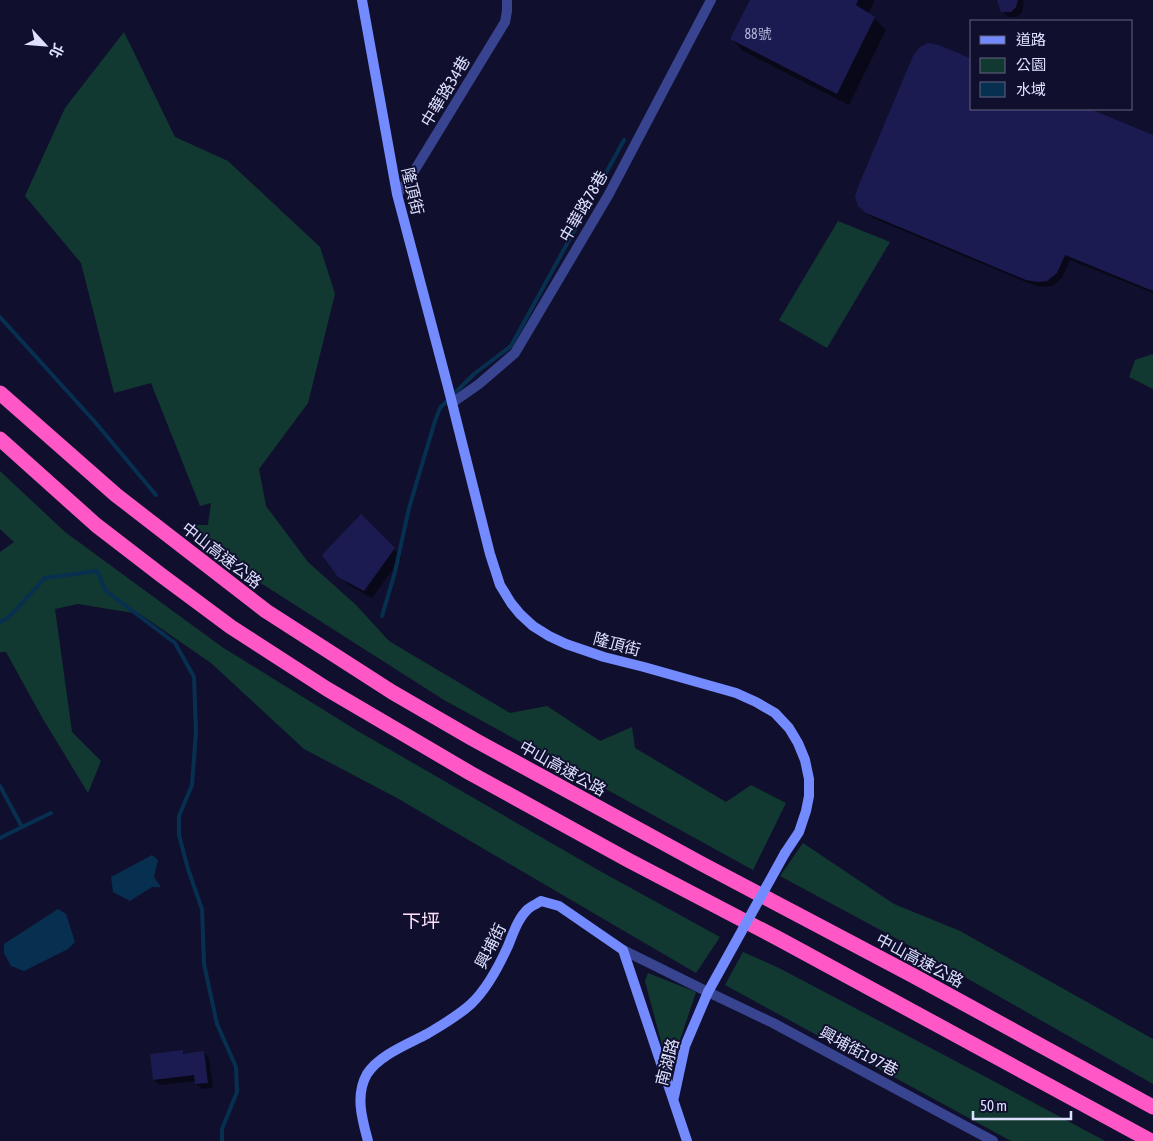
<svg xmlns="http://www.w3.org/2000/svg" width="1153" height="1141" font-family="'Asap Condensed','Noto Sans TC',sans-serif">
<rect width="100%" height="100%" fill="#10102e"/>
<g fill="#123931">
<path d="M124 32 175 137 228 161 320 247 335 294 308 403 259 469 266 506 308 562 356 605 389 641 510 713 547 706 600 741 632 727 635 748 726 802 751 785 786 803 753 870 444 700 226 561 182 525H208L211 503 200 506 151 383 114 393 81 263 25 196 65 108Z"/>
<path d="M838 221 890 242 827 348 779 320Z"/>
<path d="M1153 354V389L1129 377 1135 360Z"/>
<path d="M0 471 65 532 222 647 356 730 598 870 720 937 696 973 397 798 304 749 211 663 140 614 78 604 55 609 72 732 101 761 88 793 43 719 6 652H0V552L14 542 0 529Z"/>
<path d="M803 843 894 904 960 931 1153 1039V1084L912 947 780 876Z"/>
<path d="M743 952 779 968 999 1084 1105 1141H1011L725 985Z"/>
<path d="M648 973 696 992 676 1052 669 1056 664 1053 645 981Z"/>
</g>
<g fill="#072f50">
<path d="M152 855 158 860 154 877 161 887H152L130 901 113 892 111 877Z"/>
<path d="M58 909 66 914 75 942 68 949 24 971 11 966 4 953V944Z"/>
</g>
<g fill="#0007">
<path d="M751 0H875L868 14 874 18 886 30 849 105 743 51 732 39Z"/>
<path d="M999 0H1023L1024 3 1022 13 1017 17H1008L1002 11Z"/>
<path d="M972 109H1087L1153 137V293L1070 260 1062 278 1053 286 1044 287 1033 285 873 218 865 212Z"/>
<path d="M361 516 402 557 372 598 347 584 339 576Z"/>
<path d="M182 1051 186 1055 204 1052 209 1058 213 1088 202 1089 196 1084V1081L160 1085 154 1080Z"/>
</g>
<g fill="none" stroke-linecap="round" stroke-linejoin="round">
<g stroke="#072f50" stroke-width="4">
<path d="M0 317 95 422 156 495"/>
<path d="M382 616 395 572 409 508 435 421 440 408 474 374 511 346 624 140"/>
<path d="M0 622 8 618 45 578 97 571 106 591 175 643 194 677 196 732 192 785 179 816V835L188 869 202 909 204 964 217 1024 236 1067 237 1092 222 1129V1141"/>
<path d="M0 786 22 827 0 838"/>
<path d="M22 827 51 813"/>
</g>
</g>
<g fill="#1c1b51">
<path d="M750 0H858L856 5 875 17 837 94 730 39Z"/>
<path d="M997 0H1018L1016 7 1011 12H1001Z"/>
<path d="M928 43 939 45 972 59V109H1090L1153 135V291L1065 255 1057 273 1047 281 1038 282 1026 280 866 213 858 206 855 197 858 187 913 56 920 47Z"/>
<path d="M361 514 395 548 364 591 338 577 322 555Z"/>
<path d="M183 1050V1054L204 1051 208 1083 195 1084 194 1075 153 1080 150 1054Z"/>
</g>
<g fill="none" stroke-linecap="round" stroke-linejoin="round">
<g stroke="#384490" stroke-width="10">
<path d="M397 194 408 181 505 22 507 11V0"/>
<path d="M452 403 479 384 515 353 609 194 711 0"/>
<path d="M623 950 708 992 773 1023 993 1141"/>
</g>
<g stroke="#748aff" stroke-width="10">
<path d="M362 0 397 194 448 387 490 554 500 585 511 603 520 614 533 626 549 636 566 644 604 657 644 667 736 693 756 702 775 713 789 728 798 743 805 760 809 779V796L806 811 799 832 785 853"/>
<path d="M674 1097 685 1046 708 992"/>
<path d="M368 1141C362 1119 355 1095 367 1074 379 1055 408 1044 427 1034 442 1025 458 1016 471 1004 487 989 499 966 508 946 513 934 518 918 528 909 531 906 537 904 541 901L559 906 623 950 687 1141"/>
</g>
<g stroke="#ff58c6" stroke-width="15">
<path d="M0 393 116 495 266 611 392 692 473 739 702 864 912 975 1153 1107"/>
<path d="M0 439 96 525 161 575 231 627 327 689 470 773 628 860 781 940 1151 1141"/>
</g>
<path stroke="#748aff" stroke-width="10" d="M708 992 785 853"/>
</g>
<g text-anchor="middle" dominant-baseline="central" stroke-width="4" stroke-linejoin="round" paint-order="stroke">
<g font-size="14" fill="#adafd4">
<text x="758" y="34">88號</text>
</g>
<g font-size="16" fill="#dde0ff" stroke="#10102e">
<text transform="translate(445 91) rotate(-59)">中華路34巷</text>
<text transform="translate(413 191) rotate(77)">隆頂街</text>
<text transform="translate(583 206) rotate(-60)">中華路78巷</text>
<text transform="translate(222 555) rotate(38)">中山高速公路</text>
<text transform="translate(617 644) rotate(15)">隆頂街</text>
<text transform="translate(563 768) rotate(29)">中山高速公路</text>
<text transform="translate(490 946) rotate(-63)">興埔街</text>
<text transform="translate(920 960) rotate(28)">中山高速公路</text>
<text transform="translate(859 1051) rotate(28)">興埔街197巷</text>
<text transform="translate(667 1062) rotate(-75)">南湖路</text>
</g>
<g font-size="19" fill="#ffdff9" stroke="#10102e">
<text x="421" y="921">下坪</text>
</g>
</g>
<rect x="970" y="20" width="162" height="90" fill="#10102e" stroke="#626382"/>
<rect x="980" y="36" width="25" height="8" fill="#748aff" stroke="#626382"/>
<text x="1016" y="45" font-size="15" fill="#dde0ff">道路</text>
<rect x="980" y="58" width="25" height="15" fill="#123931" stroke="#626382"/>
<text x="1016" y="70" font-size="15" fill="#dde0ff">公園</text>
<rect x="980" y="82" width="25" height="15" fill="#072f50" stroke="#626382"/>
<text x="1016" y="95" font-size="15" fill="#dde0ff">水域</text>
<g transform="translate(45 45) rotate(116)" stroke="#10102e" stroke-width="4" paint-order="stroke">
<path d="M0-4L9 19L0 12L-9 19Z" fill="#dde0ff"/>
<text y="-8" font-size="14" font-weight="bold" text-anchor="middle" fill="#dde0ff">北</text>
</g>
<path d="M973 1111v8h98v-8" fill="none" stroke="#dde0ff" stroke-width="2.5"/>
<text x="980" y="1111" font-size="15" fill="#dde0ff" stroke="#10102e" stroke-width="4" paint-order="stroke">50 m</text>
</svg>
